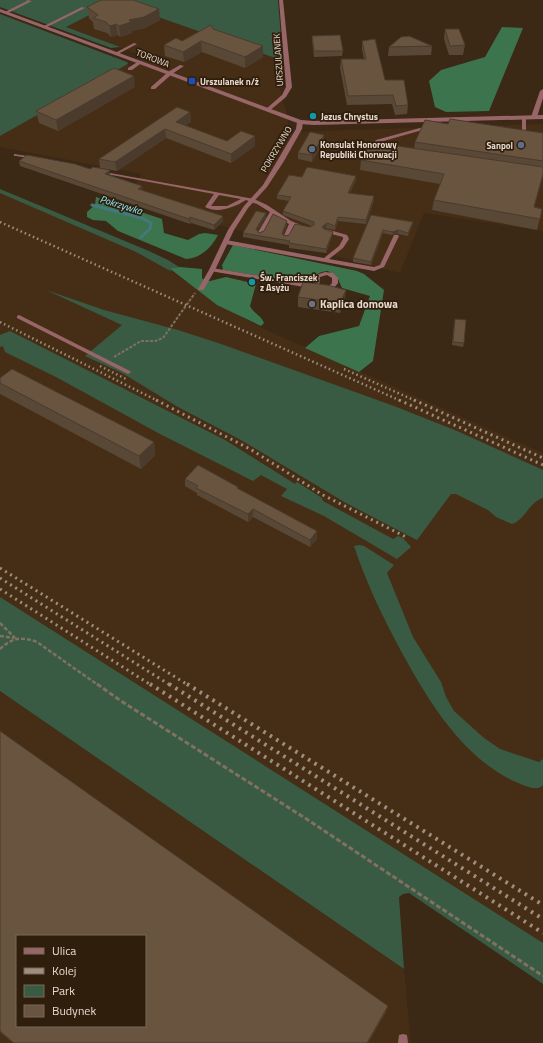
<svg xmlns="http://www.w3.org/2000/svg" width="543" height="1043" font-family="'Titillium Web',sans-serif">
<rect width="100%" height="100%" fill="#3b2815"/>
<g fill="#462e16" fill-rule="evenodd">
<path d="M115 2 278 59 280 90 287 114 289 132 543 124V231L424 213 400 273 123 200 142 174 0 147V136L127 65 131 66 145 57 66 27Z"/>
<path d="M0 192 136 252 172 272 227 309 262 328 543 453V943L0 597Z"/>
<path d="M0 691 404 969 411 1043H0ZM17 936H145V1026H17Z"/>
</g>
<g fill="#395b43">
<path d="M0 0H278L283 62H278V59L115 2 66 27 120 47 111 48 0 7Z"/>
<path d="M0 14 127 62 128 64 0 136Z"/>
<path d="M0 189 149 251 168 260 179 267 169 268 172 272 136 252 0 193Z"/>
<path d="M46 290 104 310 178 330 221 344 394 406 457 431 543 470V498C529 502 526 519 512 524L496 517 488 510 456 494H451L417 540 346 503 241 440 178 407 122 373 85 356 122 325Z"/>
<path d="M10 331 225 440 295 484 297 482 322 498 323 501 393 539 398 536 403 538 411 547 397 559 324 516 281 496 287 489 261 475 253 481 160 434 56 377 5 352 3 346 0 347V335Z"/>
<path d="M359 545 364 546 394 565 387 573 413 637 441 682 446 697 454 711 484 738 500 749 539 762 543 759V785C537 792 526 786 518 783 463 759 429 702 401 651 382 615 367 585 354 546Z"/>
<path d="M0 597 543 943V984L409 893 403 894 399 897 404 969 0 691Z"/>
</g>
<g fill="#3c744e">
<path d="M502 27 523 28 489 111 446 112 435 107 429 81 441 70 485 57Z"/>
<path d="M96 197 162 219 164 233 188 240 199 234 205 233 218 235C211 248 201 258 186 259L118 231 106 221 93 220 87 217V212L95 205Z"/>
<path d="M233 245 357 271 364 274 384 290 373 361 359 372 305 348 319 336 359 326 370 296 342 288 338 279 328 271C313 272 316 281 303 283L223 270 222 265Z"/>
<path d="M180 267 202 269V278L204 280 210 281 226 277 256 284 250 306C254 314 261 315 264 323L261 326 217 305 169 268Z"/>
</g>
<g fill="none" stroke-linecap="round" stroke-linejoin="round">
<path stroke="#45787c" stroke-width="3" d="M92 205 142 218 151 223 150 229 141 237"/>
<path stroke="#817161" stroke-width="2" stroke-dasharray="3 1.5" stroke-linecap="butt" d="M114 357 141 341H155L163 338 195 293"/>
<g stroke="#817161" stroke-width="2.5" stroke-dasharray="4 2" stroke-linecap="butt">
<path d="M0 623 15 638"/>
<path d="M0 636 14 638"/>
<path d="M0 649C12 638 21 636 37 642L98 685"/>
</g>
<path stroke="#817161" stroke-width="3" stroke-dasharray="5 2.5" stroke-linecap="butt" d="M97 684 121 701 305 818 543 976"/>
<g fill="#986668" fill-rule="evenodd">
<path d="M26 0 32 1 8 13 5 12 27 1Z"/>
<path d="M82 7 85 8 47 27 44 26Z"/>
<path d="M134 43 137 44 118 54 115 53Z"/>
<path d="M139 61 143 62 132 70H128V68Z"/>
<path d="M180 65 184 66 172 74 155 89H151V87L168 72Z"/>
<path d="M522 116 526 117V139L524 140 522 139Z"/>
<path d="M431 125H433V127L380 142 378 144 381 149V150H377L373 144 376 140Z"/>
<path d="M14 154 34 157 36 158 34 159 16 156H14Z"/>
<path d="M99 171 254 199 267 205 291 221 306 227 303 229 294 226 288 239H284L283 238 289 224 274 215 262 235H258L257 234 270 212 257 204 246 200C235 207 218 214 205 207L214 194 101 173 99 172ZM219 195 241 199 227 206H211Z"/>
<path d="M326 229 347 235 349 239 343 248 329 259 374 267 380 265 394 235H398L399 236 384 267 374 271 226 244 223 242 226 240 324 258 339 246 343 239V237L324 232 323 231Z"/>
<path d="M212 268 310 284 313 286 310 288 210 271V269Z"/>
<path d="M325 272 333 273 338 278V283L334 288 324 289 321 287 324 285H330L332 283V278L327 275 320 277 319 287H315C313 284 314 278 316 275Z"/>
<path d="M19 315 130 371 131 372 128 374 126 373 17 318V316Z"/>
<path d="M403 1034 407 1035 408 1043H398L399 1035Z"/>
</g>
<g fill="#986668" fill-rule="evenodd">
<path d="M279 0H283L292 87 286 97 268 112 265 110 266 109 282 95 286 87Z"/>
<path d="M543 89V98L537 117 532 118 531 117 540 91Z"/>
<path d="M300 120 303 122 302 129 284 161 267 187 248 208 234 230 215 270 204 289 203 290H199L198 289 209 270 228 230 244 206 263 185 296 129 297 122Z"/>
</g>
<path fill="#986668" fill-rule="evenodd" d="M0 9 301 120 314 121 543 115V119L314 125 300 124 0 12Z"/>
<g stroke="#9e8e80" stroke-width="2.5" stroke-dasharray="1.5 3" stroke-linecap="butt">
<path d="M0 222 401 401"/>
<path d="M0 322 158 401"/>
<path d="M100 366 128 380"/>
<path d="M344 369 416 401"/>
</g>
<g stroke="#9e8e80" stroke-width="3" stroke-dasharray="2 4" stroke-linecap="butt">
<path d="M156 400 250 449 323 495 406 537"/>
<path d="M399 400 543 465"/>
<path d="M414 400 543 458"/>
<path d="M0 568 188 685"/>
<path d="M0 578 170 685"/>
<path d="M0 589 151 685"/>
</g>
<g stroke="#9e8e80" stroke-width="4" stroke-dasharray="2.5 5" stroke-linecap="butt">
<path d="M150 684 543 933"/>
<path d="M169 684 543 919"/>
<path d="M187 684 543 905"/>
</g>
</g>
<g fill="#5a4837">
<path d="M87 7 160 20 145 28 132 31V33L120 37 118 35 111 37 107 33 94 29 93 22 89 18Z"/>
<path d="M213 29 263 57 245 68 202 52 184 62 165 56 164 45 182 41Z"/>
<path d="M445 29 465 45 463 55H449L444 39Z"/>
<path d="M312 36 343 51 342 56 314 57 312 41Z"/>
<path d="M362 41 385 80 408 105 407 114 395 115 392 104 347 105 340 68 341 59H364L362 50Z"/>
<path d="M432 46 431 55 388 56 389 47Z"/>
<path d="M135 87 58 131 39 123 36 111Z"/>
<path d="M190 112 191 122 185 125 227 141 255 146 231 163 166 138 117 171 100 168 99 159Z"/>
<path d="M448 124 543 133V175L534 207 542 209 537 230 432 210 434 200 440 184 360 170 361 160 414 149 415 142Z"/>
<path d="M324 135V141L312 162 298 159V153Z"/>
<path d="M19 161 90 169 110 170V175L142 186V190L223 221 214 230 191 223 190 224 20 166Z"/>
<path d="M356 176V180L350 193 374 200 366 224 338 221 335 230 326 228 324 229 333 232 332 236 326 253 289 248V245L243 237V233L266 213V217L257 231 259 233 287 225 283 235 284 236 289 235 312 226 283 215V211L289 201 277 199V195L302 177Z"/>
<path d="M371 215 413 222 412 225 408 236 398 234 392 235 383 233 371 265 353 262V258Z"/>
<path d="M298 297 345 300 340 313 298 307Z"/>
<path d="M454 322 464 343 463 347 452 345Z"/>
<path d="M0 378 154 442 155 455 141 469 0 394Z"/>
<path d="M185 479 238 489 317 539 310 547 253 517 248 522 197 495V493L185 486Z"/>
<path d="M0 731 386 1012 368 1043H13L0 1032Z"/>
</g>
<g fill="#4a3b2d">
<path d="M159 9 160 20 145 28 132 31V33L120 37 119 26 129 20Z"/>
<path d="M116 24 118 35 111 37 110 26Z"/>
<path d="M201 41 202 52 184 62 183 52Z"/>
<path d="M263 46V57L245 68V57Z"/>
<path d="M134 76 135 87 58 131 56 120Z"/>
<path d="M190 112 191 122 177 131 176 122Z"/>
<path d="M165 129 166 138 117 171 115 162Z"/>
<path d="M324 135V141L312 162V155Z"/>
<path d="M255 136V146L231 163V154Z"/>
<path d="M110 170V176L105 174Z"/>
<path d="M356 176V180L348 197V193Z"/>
<path d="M142 186 143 191 138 189Z"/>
<path d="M374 196V200L366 224V220Z"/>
<path d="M266 213V217L256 233V229Z"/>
<path d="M223 216V221L214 230V225Z"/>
<path d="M190 217 191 223 190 224 189 219Z"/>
<path d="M338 217V221L335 230V226Z"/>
<path d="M287 221V225L282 237V233Z"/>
<path d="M413 222 412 225 408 236V233Z"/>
<path d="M327 223 326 228 322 231V227Z"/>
<path d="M383 230V233L371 265V262Z"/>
<path d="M398 230V234L392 235 393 232Z"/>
<path d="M333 232 332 236 326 253V249Z"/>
<path d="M346 290 345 300 340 313V303Z"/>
<path d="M154 442 155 455 141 469 139 456Z"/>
<path d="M253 509V517L248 522V514Z"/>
<path d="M317 531V539L310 547V540Z"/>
<path d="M388 1006 386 1012 368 1043H367Z"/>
</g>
<g fill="#695440" stroke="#4a3b2d" fill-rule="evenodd">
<path d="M101 0H133L159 9 144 17 129 20 131 22 119 26 116 24 110 26 106 22 93 18 98 15 87 7Z"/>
<path d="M211 25 213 29 263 46 245 57 201 41 183 52 164 45 176 38 182 41Z"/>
<path d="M445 29H459L465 45 450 46Z"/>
<path d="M340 35 343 51H314L312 36Z"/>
<path d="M409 36 432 46 389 47 401 37Z"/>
<path d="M375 39 385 80H404L408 105 396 106 393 95 348 96 341 59H366L362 41Z"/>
<path d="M114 68 134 76 56 120 36 111Z"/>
<path d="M177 107 190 112 176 122 227 141 241 131 255 136 231 154 165 129 115 162 99 159Z"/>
<path d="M450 119 543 133V161L415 142 425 120 448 124Z"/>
<path d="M310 132 324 135 312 155 298 153Z"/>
<path d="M370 142 543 167V174L534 207 542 209 540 219 434 200 444 174 361 160Z"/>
<path d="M27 155 75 164 90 169 93 167 110 170 105 174 142 186 138 189 223 216 214 225 190 217 189 219 19 161Z"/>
<path d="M307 167 356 176 348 193 374 196 366 220 338 217 335 226 327 223 322 227 324 229 333 232 326 249 289 243 290 241 243 233 256 211 266 213 256 229 259 233 264 231 273 214 287 221 282 233 284 236 289 235 295 224 310 227 314 225V222L283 211 291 197 277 195 289 175 302 177Z"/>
<path d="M371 215 413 222 408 233 398 230 393 232 383 230 371 262 353 258Z"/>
<path d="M303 282 327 285 346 290 340 303 298 297Z"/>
<path d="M455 319 466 320 464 343 453 342Z"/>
<path d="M12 369 154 442 139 456 0 383V378Z"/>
<path d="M198 465 238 487 237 488 317 531 310 540 253 509 248 514 196 488 198 486 185 479Z"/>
<path d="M0 731 388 1006 367 1043H14L0 1031ZM17 936H145V1026H17Z"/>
</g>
<rect fill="#1a4fb4" stroke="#301e0c" stroke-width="1.5" x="188" y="77" width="8" height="8" rx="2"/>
<g fill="#0f9aa8" stroke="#301e0c" stroke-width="1.5">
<circle cx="313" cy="116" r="4"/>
<circle cx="252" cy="282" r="4"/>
</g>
<g fill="#5c6f8a" stroke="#301e0c" stroke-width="1.5">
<circle cx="521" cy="145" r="4"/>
<circle cx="312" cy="149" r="4"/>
</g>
<circle fill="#6b7280" stroke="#301e0c" stroke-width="1.5" cx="312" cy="304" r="4"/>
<g text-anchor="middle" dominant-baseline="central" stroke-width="3.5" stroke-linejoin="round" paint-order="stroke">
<g font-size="9" fill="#e6d9ce" stroke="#301e0c">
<text transform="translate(153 58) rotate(21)">TOROWA</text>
<text transform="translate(278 60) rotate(-94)">URSZULANEK</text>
<text transform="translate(276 149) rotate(-59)">POKRZYWNO</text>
</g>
<g font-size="9" font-weight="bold" fill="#e6d9ce" stroke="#301e0c" text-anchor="start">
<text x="200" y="81">Urszulanek n/ż</text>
<text x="321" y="116">Jezus Chrystus</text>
<text x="320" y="144">Konsulat Honorowy<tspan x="320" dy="10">Republiki Chorwacji</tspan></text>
<text x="513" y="145" text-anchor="end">Sanpol</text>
<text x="260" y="277">Św. Franciszek<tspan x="260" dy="10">z Asyżu</tspan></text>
</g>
<g font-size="10" font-style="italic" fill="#8eecfc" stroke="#301e0c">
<text transform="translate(121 205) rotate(17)">Pokrzywka</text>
</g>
<g font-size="11" font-weight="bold" fill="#e6d9ce" stroke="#301e0c" text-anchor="start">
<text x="320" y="304">Kaplica domowa</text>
</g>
</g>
<rect x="16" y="935" width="130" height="92" fill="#301e0c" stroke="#79695a"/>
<rect x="24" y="948" width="20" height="6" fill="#986668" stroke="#79695a"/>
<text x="52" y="955" font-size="12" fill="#e6d9ce">Ulica</text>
<rect x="24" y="968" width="20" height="6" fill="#9e8e80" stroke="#79695a"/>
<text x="52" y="975" font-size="12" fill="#e6d9ce">Kolej</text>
<rect x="24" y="985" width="20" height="12" fill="#395b43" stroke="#79695a"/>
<text x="52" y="995" font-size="12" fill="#e6d9ce">Park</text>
<rect x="24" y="1005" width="20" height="12" fill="#695440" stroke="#79695a"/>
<text x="52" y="1015" font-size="12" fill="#e6d9ce">Budynek</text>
</svg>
